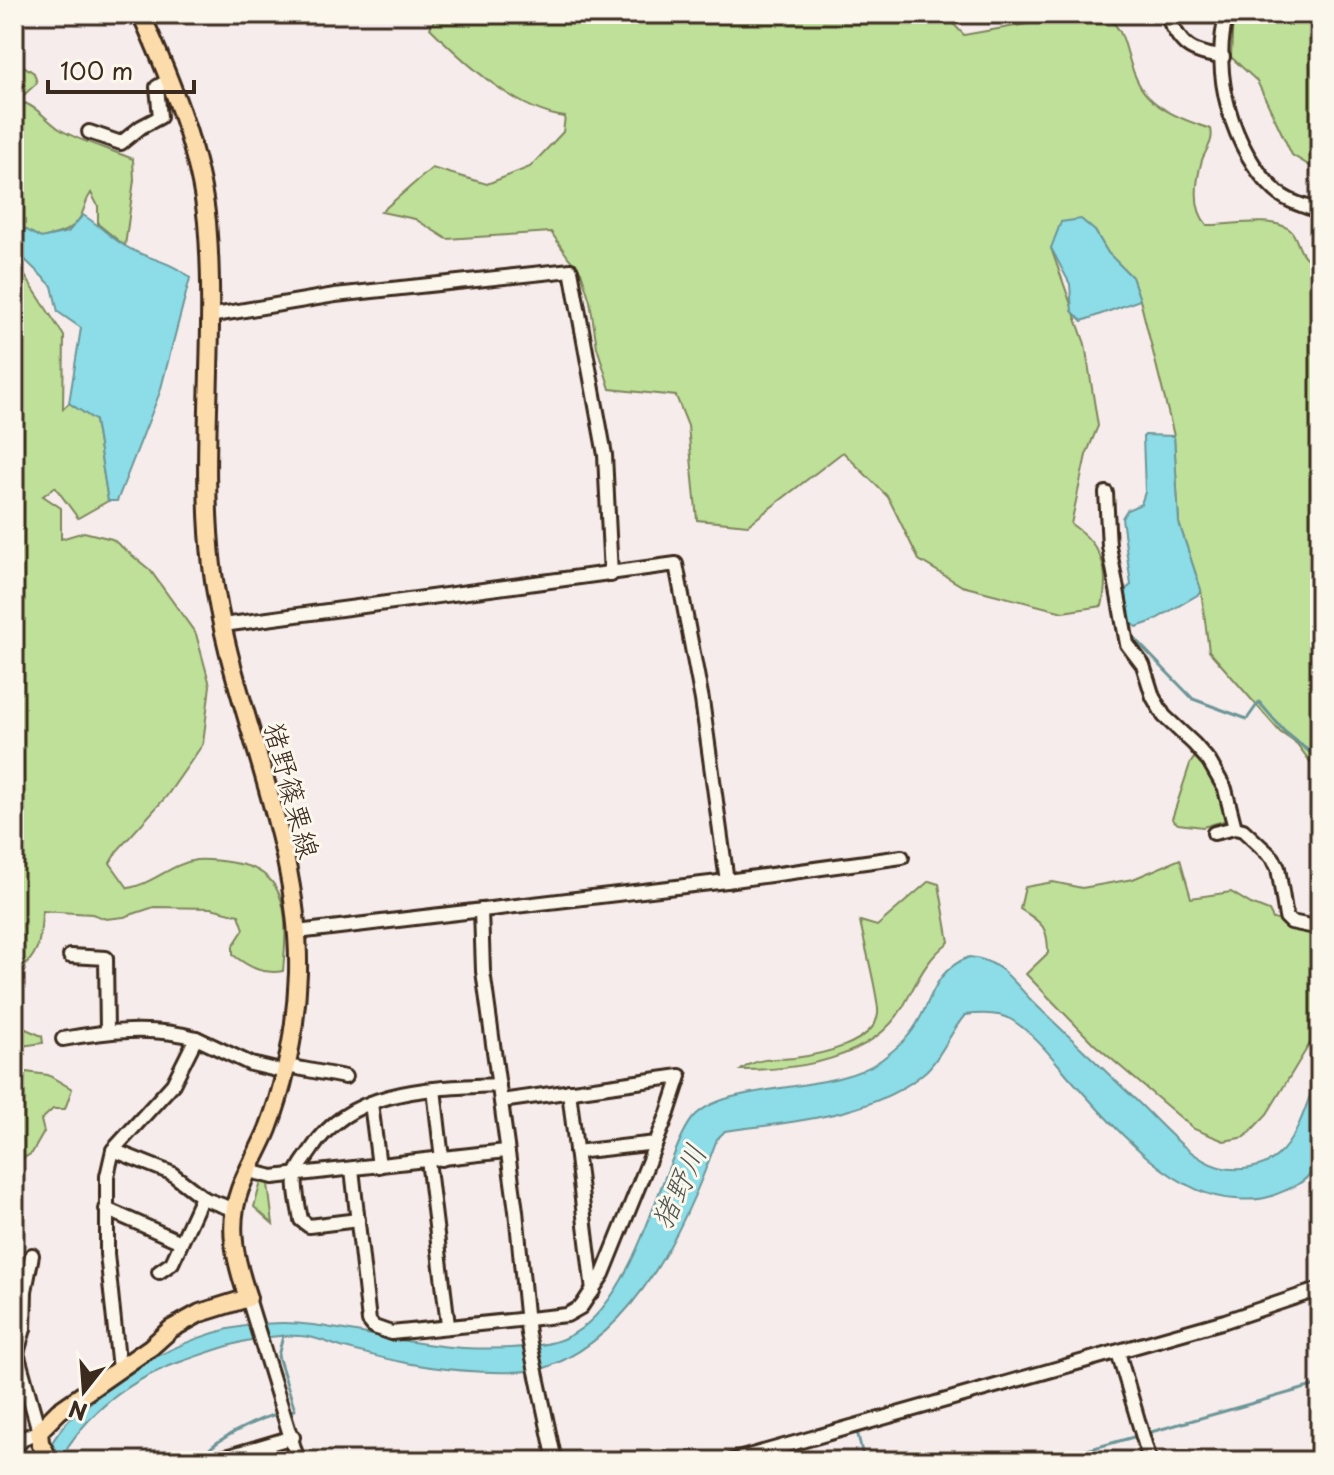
<svg xmlns="http://www.w3.org/2000/svg" width="1334" height="1475" font-family="'Playpen Sans','Klee One',sans-serif">
<rect width="100%" height="100%" fill="#f7ecec"/>
<filter id="ink" filterUnits="userSpaceOnUse"><feTurbulence type="fractalNoise" baseFrequency=".0125" numOctaves="2"/><feDisplacementMap in="SourceGraphic" scale="16" xChannelSelector="R" yChannelSelector="G"/><feConvolveMatrix kernelMatrix="1 2 1 2 8 2 1 2 1" color-interpolation-filters="sRGB"/></filter>
<g filter="url(#ink)">
<g fill="#bfe099" stroke="#7d855c" stroke-width="2">
<path d="M438 14H944L964 35 1083 14C1132 14 1120 51 1139 84 1152 109 1186 121 1211 129 1214 142 1206 149 1202 160 1196 181 1192 208 1207 225 1229 226 1269 216 1289 229 1300 236 1295 260 1320 264V775L1297 744 1280 732 1209 651 1201 590 1179 523 1174 436 1140 300 1132 277 1108 253 1095 231 1051 248 1085 344 1098 426 1086 455 1071 524C1103 546 1110 570 1102 606L1063 612 962 586 919 560 888 497 843 452 748 525 697 520 688 426 676 396 610 389 597 347 590 301 581 272 568 257 551 232 447 239 415 219 381 212 432 168 487 184 530 167 563 132 565 117C516 111 464 62 430 28Z"/>
<path d="M1233 14 1268 21H1284L1286 14H1320V172L1292 155 1257 81 1231 57Z"/>
<path d="M19 63 34 73 37 83 14 104V65Z"/>
<path d="M25 103C41 110 47 121 61 130 83 143 110 149 133 159L134 180 125 246 98 224V206L91 193C86 200 86 204 83 211 77 231 58 234 41 238L14 223V122Z"/>
<path d="M14 259 64 336 63 409 69 403 95 420 108 501 78 518 55 487 43 496 61 508V539L84 532 112 539 150 570 196 634 210 685 203 744 166 797 117 851 110 863 128 888C151 885 171 864 196 860 208 859 222 861 234 863 293 871 287 925 283 971 263 975 249 967 233 955V946L244 929 239 915 211 908 154 907 124 917 106 919 92 914 42 911C41 942 39 956 14 976Z"/>
<path d="M1194 758 1202 760 1222 792 1227 820 1203 827 1178 824 1172 819 1190 764Z"/>
<path d="M1180 859 1191 898 1231 892 1251 904 1269 911 1273 919 1320 932V1027L1267 1114 1245 1137 1224 1141 1194 1129 1094 1044 1026 974 1048 953C1048 926 1042 923 1020 909L1025 887 1053 882 1082 888 1133 879Z"/>
<path d="M929 881 939 884 949 942C925 960 917 982 903 1007 872 1060 797 1070 741 1070 758 1057 773 1060 794 1058 818 1055 874 1044 878 1014 880 1002 863 938 860 921L877 926Z"/>
<path d="M14 1024 42 1036 43 1043 14 1047Z"/>
<path d="M26 1072 48 1075 72 1089 65 1109H53L41 1120 44 1132 32 1153 14 1164V1077Z"/>
<path d="M261 1182 268 1184 273 1224 254 1207Z"/>
</g>
<g fill="#8cdde7" stroke="#6c9597" stroke-width="2">
<path d="M83 215C98 224 110 237 125 246 146 259 172 261 190 278L160 392 117 501H108L95 420 69 403 81 328 58 312 52 286 14 249V223L41 238 68 232Z"/>
<path d="M1081 219 1095 231 1108 253 1132 277 1140 300 1082 321 1072 311 1070 284 1051 248 1061 222Z"/>
<path d="M1145 435 1174 436 1179 523 1201 590 1199 594 1151 622 1136 627 1127 619 1126 589 1131 585 1122 518 1127 510 1141 504 1145 492 1143 437Z"/>
<path d="M969 957C1003 960 1013 983 1036 1005 1070 1037 1104 1070 1138 1102 1160 1123 1190 1159 1219 1167 1237 1172 1262 1169 1277 1156 1300 1136 1309 1095 1320 1068 1320 1098 1328 1152 1309 1175 1300 1186 1284 1191 1272 1196 1261 1200 1247 1200 1236 1199 1171 1197 1109 1121 1068 1076 1051 1056 1035 1035 1012 1020 999 1012 980 1013 965 1015 950 1032 941 1058 926 1071 875 1117 789 1122 725 1131L717 1139C687 1222 638 1332 550 1366 519 1378 445 1370 412 1364 388 1360 364 1353 341 1347 328 1343 314 1336 300 1336 255 1334 224 1347 183 1361 130 1379 87 1412 59 1461H41C48 1449 55 1436 64 1426 72 1415 86 1407 96 1398 157 1348 232 1314 313 1325 364 1332 412 1345 463 1348 490 1349 540 1350 565 1338 622 1313 647 1221 669 1167 676 1151 682 1131 693 1118 725 1080 834 1095 881 1060 890 1053 901 1045 908 1036 933 1008 928 973 969 957Z"/>
</g>
<g fill="none" stroke-linecap="round" stroke-linejoin="round">
<g stroke="#6c9597" stroke-width="3">
<path d="M1130 634 1193 699 1247 719 1259 702 1284 731 1311 753 1320 767"/>
<path d="M1275 1310 1320 1297"/>
<path d="M283 1336 278 1356 295 1410 288 1411"/>
<path d="M853 1430 858 1435 864 1461"/>
<path d="M1144 1434 1320 1384"/>
<path d="M200 1461C210 1440 258 1419 280 1413"/>
<path d="M1048 1461 1137 1436"/>
</g>
<g stroke="#3b2a1e" stroke-width="18">
<g id="minor">
<path d="M1166 14C1181 45 1188 53 1223 57"/>
<path d="M1227 14C1210 71 1232 151 1276 191 1287 202 1306 206 1320 212"/>
<path d="M89 132 121 143 141 127 160 117 157 87 169 80"/>
<path d="M209 316 335 295 571 270 605 455 611 575"/>
<path d="M1106 493 1109 546 1127 644 1143 665 1153 697 1164 716 1194 744 1209 761 1225 789 1235 828"/>
<path d="M223 625 676 564 702 700 727 881"/>
<path d="M1214 833 1235 828 1243 830 1273 858 1278 868 1286 917 1291 922 1320 928"/>
<path d="M481 910 483 971 516 1211 528 1334 555 1461"/>
<path d="M297 932 727 881 902 857"/>
<path d="M70 956 106 958 107 1031"/>
<path d="M63 1039C106 1031 153 1026 196 1038"/>
<path d="M287 1066 345 1077"/>
<path d="M434 1089 442 1159"/>
<path d="M569 1091 593 1291"/>
<path d="M371 1103 379 1166"/>
<path d="M113 1150 171 1173 205 1199 235 1210"/>
<path d="M576 1152 656 1143"/>
<path d="M428 1160 448 1325"/>
<path d="M352 1169 369 1321 374 1327 391 1333 567 1315 581 1307 603 1274 668 1113 680 1076 501 1101"/>
<path d="M249 1171 273 1177 506 1151"/>
<path d="M106 1209 181 1242"/>
<path d="M358 1220 309 1226 301 1220C299 1207 294 1189 296 1176 297 1168 307 1157 312 1149 350 1088 434 1088 499 1085"/>
<path d="M159 1272 172 1263 202 1197"/>
<path d="M248 1298 298 1461"/>
<path d="M1118 1352 1150 1461"/>
<path d="M119 1369 107 1254V1176L113 1150 173 1084 196 1038 251 1064 285 1072"/>
<path d="M14 1449 24 1438 39 1431 17 1353 24 1329 25 1291 32 1255"/>
<path d="M212 1461 293 1437"/>
<path d="M731 1461 1225 1321 1320 1289"/>
</g>
</g>
<g stroke="#3b2a1e" stroke-width="22">
<path id="major" d="M50 1461 40 1443 39 1431 59 1411 151 1347 171 1329 200 1313 248 1298C236 1262 226 1227 240 1189 248 1168 260 1149 268 1129 287 1079 296 1026 298 973 301 836 228 702 212 566 199 452 217 336 207 222 200 151 170 78 141 14"/>
</g>
<use href="#minor" stroke="#fbf7ec" stroke-width="12"/>
<use href="#major" stroke="#fddcac" stroke-width="16"/>
</g>
</g>
<g text-anchor="middle" dominant-baseline="central" stroke-width="6" stroke-linejoin="round" paint-order="stroke">
<g font-size="28" fill="#3b2a1e" stroke="#fbf7ec">
<text transform="translate(293 790) rotate(75)">猪野篠栗線</text>
</g>
<g font-size="30" font-style="italic" fill="#4f5750" stroke="#fbf7ec">
<text transform="translate(677 1186) rotate(-65)">猪野川</text>
</g>
</g>
<rect width="1334" height="1475" fill="none" stroke="#fbf7ec" stroke-width="48"/>
<rect x="24" y="24" width="1286" height="1427" fill="none" stroke="#3b2a1e" stroke-width="3" filter="url(#ink)"/>
<g transform="translate(84 1391) rotate(197)" stroke="#fbf7ec" stroke-width="6" paint-order="stroke">
<path d="M0-6L14 30L0 20L-14 30Z" fill="#3b2a1e"/>
<text y="-12" font-size="22" font-weight="bold" text-anchor="middle" fill="#3b2a1e">N</text>
</g>
<path d="M48 80v12h146v-12" fill="none" stroke="#3b2a1e" stroke-width="4"/>
<text x="60" y="80" font-size="24" fill="#3b2a1e" stroke="#fbf7ec" stroke-width="6" paint-order="stroke">100 m</text>
</svg>
